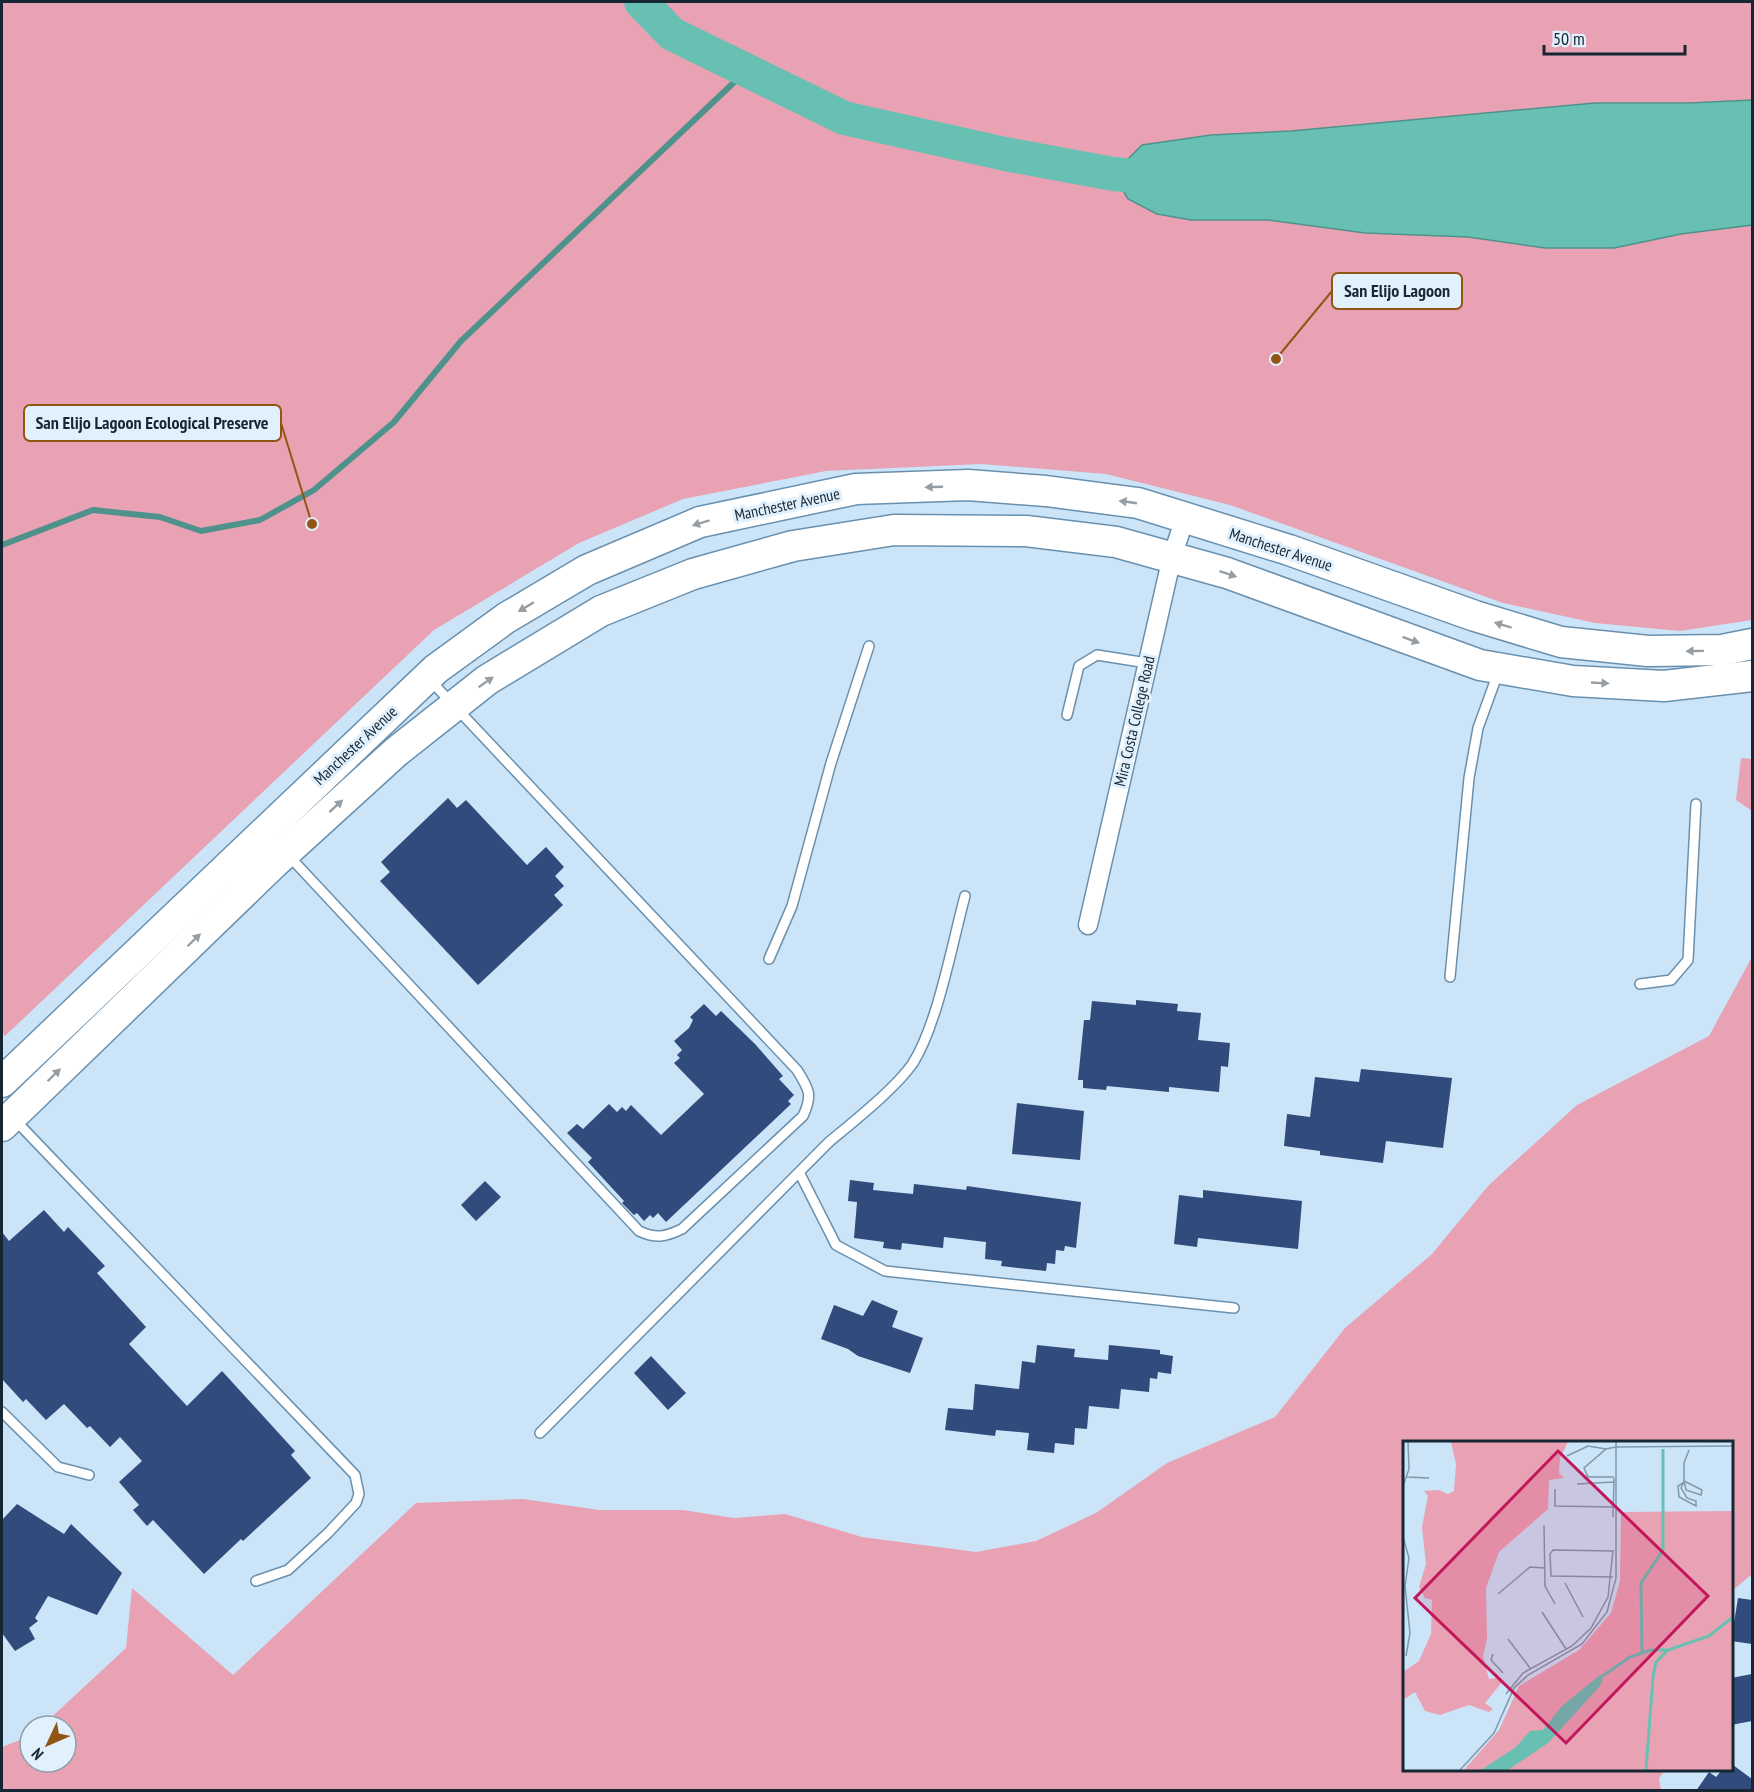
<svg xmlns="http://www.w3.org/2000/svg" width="1754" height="1792" font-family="'PT Sans Narrow',sans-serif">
<rect width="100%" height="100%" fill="#cbe4f8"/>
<g fill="#e9a2b4">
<path d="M2 2H1752V620L1680 631 1595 623 1503 603 1230 505 1106 474 981 464 826 471 683 499 579 543 434 630 5 1036 2 1033Z"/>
<path d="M1741 758 1752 759V811L1736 800Z"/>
<path d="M1752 957V1574L1732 1591V1442H1404V1770H1665L1659 1778 1661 1790H2V1747L30 1736V1762H66V1726H42L126 1648 132 1588 233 1675 416 1503 523 1499 599 1510H683L734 1518 785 1514 862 1537 976 1552 1036 1541 1096 1513 1167 1463 1275 1417 1345 1328 1432 1254 1489 1185 1577 1105 1709 1036Z"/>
</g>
<path fill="#67c0b2" stroke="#4f928c" stroke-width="1.5" d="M1752 100V225L1681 234 1614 248H1545L1468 237 1365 233 1269 220H1191L1157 214 1128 199 1113 174 1142 145 1211 135 1291 131 1595 103H1689Z"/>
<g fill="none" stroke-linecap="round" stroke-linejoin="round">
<path stroke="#4f928c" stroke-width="6" d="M2 545 93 510 160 517 201 531 260 520 314 490 394 422 461 341 747 70"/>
<path stroke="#67c0b2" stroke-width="34" d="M641 2 672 34 844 118 1005 154 1113 174 1160 178"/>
</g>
<g fill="#314b7c">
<path d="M448 798 457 808 466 800 527 865 546 847 564 867 555 876 564 886 554 895 563 905 478 985 380 881 390 872 381 862Z"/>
<path d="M1136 1000 1178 1004 1177 1011 1201 1013 1198 1040 1230 1043 1228 1067 1221 1066 1219 1092 1169 1087V1092L1107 1086 1106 1090 1083 1088V1080H1078L1084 1020H1090L1092 1001 1136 1005Z"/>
<path d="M704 1004 716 1016 721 1011 755 1044 783 1076 779 1079 794 1095 788 1101 791 1104 666 1222 658 1213 653 1218 650 1215 644 1221 637 1213 634 1215 622 1203 624 1201 588 1162 592 1158 567 1133 577 1124 583 1129 609 1104 617 1112 622 1107 626 1111 631 1105 661 1135 704 1094 674 1063 680 1058 677 1055 682 1050 674 1041 689 1028 693 1020 690 1017Z"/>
<path d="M1361 1069 1452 1078 1443 1148 1386 1141 1383 1163 1320 1155V1151L1284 1146 1287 1114 1310 1117 1315 1077 1359 1082Z"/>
<path d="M1017 1103 1084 1111 1080 1160 1012 1154Z"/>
<path d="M850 1180 874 1183 873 1190 913 1194 914 1184 966 1190 967 1186 1081 1202 1076 1248 1065 1246 1064 1251 1056 1250 1055 1264 1047 1263 1046 1271 1001 1266 1002 1261 985 1259 986 1242 944 1237 943 1248 902 1243 901 1250 883 1248 884 1242 854 1238 857 1202 848 1201Z"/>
<path d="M485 1181 501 1197 476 1221 461 1205Z"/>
<path d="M1203 1190 1302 1201 1298 1249 1198 1238 1197 1247 1174 1244 1179 1195 1203 1198Z"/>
<path d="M44 1210 64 1232 68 1227 105 1266 97 1273 146 1327 129 1344 187 1406 222 1371 295 1451 291 1455 311 1478 243 1541 241 1539 204 1574 153 1520 147 1526 133 1510 139 1505 119 1482 142 1461 120 1437 110 1447 90 1426 87 1428 64 1404 46 1420 26 1399 23 1402 2 1379V1232L9 1241Z"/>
<path d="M872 1300 898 1311 892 1327 923 1338 910 1373 858 1356 848 1349 821 1339 834 1305 863 1316Z"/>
<path d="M1037 1345 1075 1349 1074 1357 1108 1360 1109 1345 1160 1350V1354L1173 1356 1171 1374 1158 1372 1157 1379 1150 1378 1149 1392 1121 1389 1119 1409 1089 1406 1087 1429 1075 1428 1074 1445 1055 1443 1054 1453 1027 1450 1029 1433 996 1430 995 1436 945 1430 948 1408 973 1410 975 1384 1019 1389 1022 1361 1035 1363Z"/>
<path d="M651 1356 686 1393 668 1410 634 1373Z"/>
<path d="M17 1504 64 1534 71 1524 122 1573 97 1615 48 1596 35 1618 38 1621 29 1628 35 1639 15 1651 2 1633V1520Z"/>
<path d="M1738 1598 1752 1600V1644L1731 1641Z"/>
<path d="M1752 1674V1721L1731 1725V1678Z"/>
<path d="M1733 1765 1752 1779V1791H1696L1709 1772 1716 1777 1722 1770H1731Z"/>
</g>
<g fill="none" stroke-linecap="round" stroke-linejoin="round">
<g stroke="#6990ae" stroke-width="12">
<g id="lane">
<path d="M1067 715 1079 666 1097 655 1147 663"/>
<path d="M289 856 639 1231C656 1239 665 1237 682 1229L803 1116C813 1095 809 1089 797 1070L429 679"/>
<path d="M769 959 792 906 831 763 869 646"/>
<path d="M1450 977 1469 778 1478 728 1498 673"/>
<path d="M1640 984 1671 980 1688 960 1696 804"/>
<path d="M15 1120 355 1475 359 1494 356 1503 328 1533 288 1570 256 1581"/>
<path d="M800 1174 836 1245 885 1271 1234 1308"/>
<path d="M2 1412 58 1467 89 1475"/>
<path d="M540 1433 829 1142C853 1122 896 1088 913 1063 938 1023 952 944 965 896"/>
</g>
</g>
<g stroke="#6990ae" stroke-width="21">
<path id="street" d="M1088 925 1172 557 1185 518"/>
</g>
<g stroke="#6990ae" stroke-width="33">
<g id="primary">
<path d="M2 1082 436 669 506 618 587 570 700 522 856 489 968 485 1046 491 1138 503 1289 550 1475 616 1561 642 1648 651 1722 650 1752 644"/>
<path d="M2 1126 273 864 396 752 487 680 601 611 693 574 793 546 894 530 1026 531 1116 542 1227 573 1480 665 1573 681 1664 686 1752 676"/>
</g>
</g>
<use href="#lane" stroke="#fff" stroke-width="9"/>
<use href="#street" stroke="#fff" stroke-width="18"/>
<use href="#primary" stroke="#fff" stroke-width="30"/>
</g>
<defs><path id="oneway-solid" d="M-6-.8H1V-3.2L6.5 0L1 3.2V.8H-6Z" transform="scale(1.5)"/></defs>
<g fill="#969da3">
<use href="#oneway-solid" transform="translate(934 487) rotate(178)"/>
<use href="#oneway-solid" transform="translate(1128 502) rotate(-172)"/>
<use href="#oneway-solid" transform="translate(701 523) rotate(163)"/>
<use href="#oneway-solid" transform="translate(1228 574) rotate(18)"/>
<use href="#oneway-solid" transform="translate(526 607) rotate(149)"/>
<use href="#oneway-solid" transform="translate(1503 625) rotate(-163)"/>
<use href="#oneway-solid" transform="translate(1411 640) rotate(20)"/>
<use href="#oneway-solid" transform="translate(1695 651) rotate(179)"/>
<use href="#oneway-solid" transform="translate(486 682) rotate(-35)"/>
<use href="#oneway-solid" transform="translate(1600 683) rotate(3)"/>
<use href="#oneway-solid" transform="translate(336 806) rotate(-42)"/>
<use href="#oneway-solid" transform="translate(194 940) rotate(-44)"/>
<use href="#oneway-solid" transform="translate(54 1075) rotate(-44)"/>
</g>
<g text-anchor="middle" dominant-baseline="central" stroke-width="6" stroke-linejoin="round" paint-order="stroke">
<g font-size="16" fill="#162632" stroke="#e0f0fd">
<text transform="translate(787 504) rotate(-12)">Manchester Avenue</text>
<text transform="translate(1281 549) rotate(18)">Manchester Avenue</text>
<text transform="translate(1134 721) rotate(-77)">Mira Costa College Road</text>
<text transform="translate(355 745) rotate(-43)">Manchester Avenue</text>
</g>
</g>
<g transform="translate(1403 1441)">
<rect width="330" height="330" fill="#cbe4f8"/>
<path d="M48 1H165L157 17 156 32 161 37 146 39 145 68 96 111 83 147 84 198 80 215 86 238 97 236 100 240 82 262 90 268 86 271 66 264 37 274 22 270 12 251 0 259V231L16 220 28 193 29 159 22 157 16 146 23 123 19 86 25 55 21 50 36 49 45 53 51 50 53 23ZM330 70V329H61L96 289 116 245 176 209 208 172 217 140 218 71Z" fill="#e9a2b4"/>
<path d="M197 234 200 239 196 246 145 302 105 329H78L113 306 127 290 140 289 159 265Z" fill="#67c0b2"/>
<path fill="none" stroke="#67c0b2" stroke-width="3" d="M239 212 238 142 260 109V8M198 236 227 216 248 209H265M250 236 253 221 265 209 306 195 330 176M243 329 250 236"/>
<path fill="none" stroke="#8398a9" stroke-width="1.5" d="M213 6 330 5M164 15 185 5 203 8M4 36 26 37M211 36H185L181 27 203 8 213 6M281 40 299 49 298 54 283 49ZM280 42 275 45 276 56 293 65V60L284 57 278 47 281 40V22L286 9M174 43 211 41M0 45 6 28 5 1M152 48V65L210 66M210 76 211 37M141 84 142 145 152 163M0 96 6 117 2 145 7 192 3 215M210 136 148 135 147 113 150 109 210 110M162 142 180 176M95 153 127 126 142 127M139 171 163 208M105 198 127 227M90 213 88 219 100 232M103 253 120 232 169 205 188 187 205 156 210 109M57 329 91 292 111 247 125 234 179 203 204 171 213 137V1"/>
<path fill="#c2185b" fill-opacity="0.15" stroke="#c2185b" stroke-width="3" d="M155 10 305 155 163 302 12 157Z"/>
<rect width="330" height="330" fill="none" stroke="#162632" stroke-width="3"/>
</g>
<path fill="none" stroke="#915614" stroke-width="2" d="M1276 359L1332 291M312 524L281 423"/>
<g fill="#915614" stroke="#e0f0fd" stroke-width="2">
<circle cx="1276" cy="359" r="6"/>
<circle cx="312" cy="524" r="6"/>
</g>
<g fill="#e0f0fd" stroke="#915614" stroke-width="2">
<rect x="1332" y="273" width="130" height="36" rx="6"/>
<rect x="24" y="405" width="257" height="36" rx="6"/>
</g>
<g font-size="18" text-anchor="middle" font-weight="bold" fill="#162632">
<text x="1397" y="297">San Elijo Lagoon</text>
<text x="152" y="429">San Elijo Lagoon Ecological Preserve</text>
</g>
<rect width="1754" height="1792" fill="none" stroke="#162632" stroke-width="6"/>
<g transform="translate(48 1744) rotate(226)"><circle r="28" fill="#e0f0fd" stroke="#8f9fac" stroke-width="1.5"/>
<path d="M0-4.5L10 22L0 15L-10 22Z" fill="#915614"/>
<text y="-9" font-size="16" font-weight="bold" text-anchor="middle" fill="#162632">N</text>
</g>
<path d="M1544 45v9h141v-9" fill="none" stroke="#162632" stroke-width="3"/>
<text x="1553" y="45" font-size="18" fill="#162632" stroke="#e0f0fd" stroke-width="4.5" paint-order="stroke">50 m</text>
</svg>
